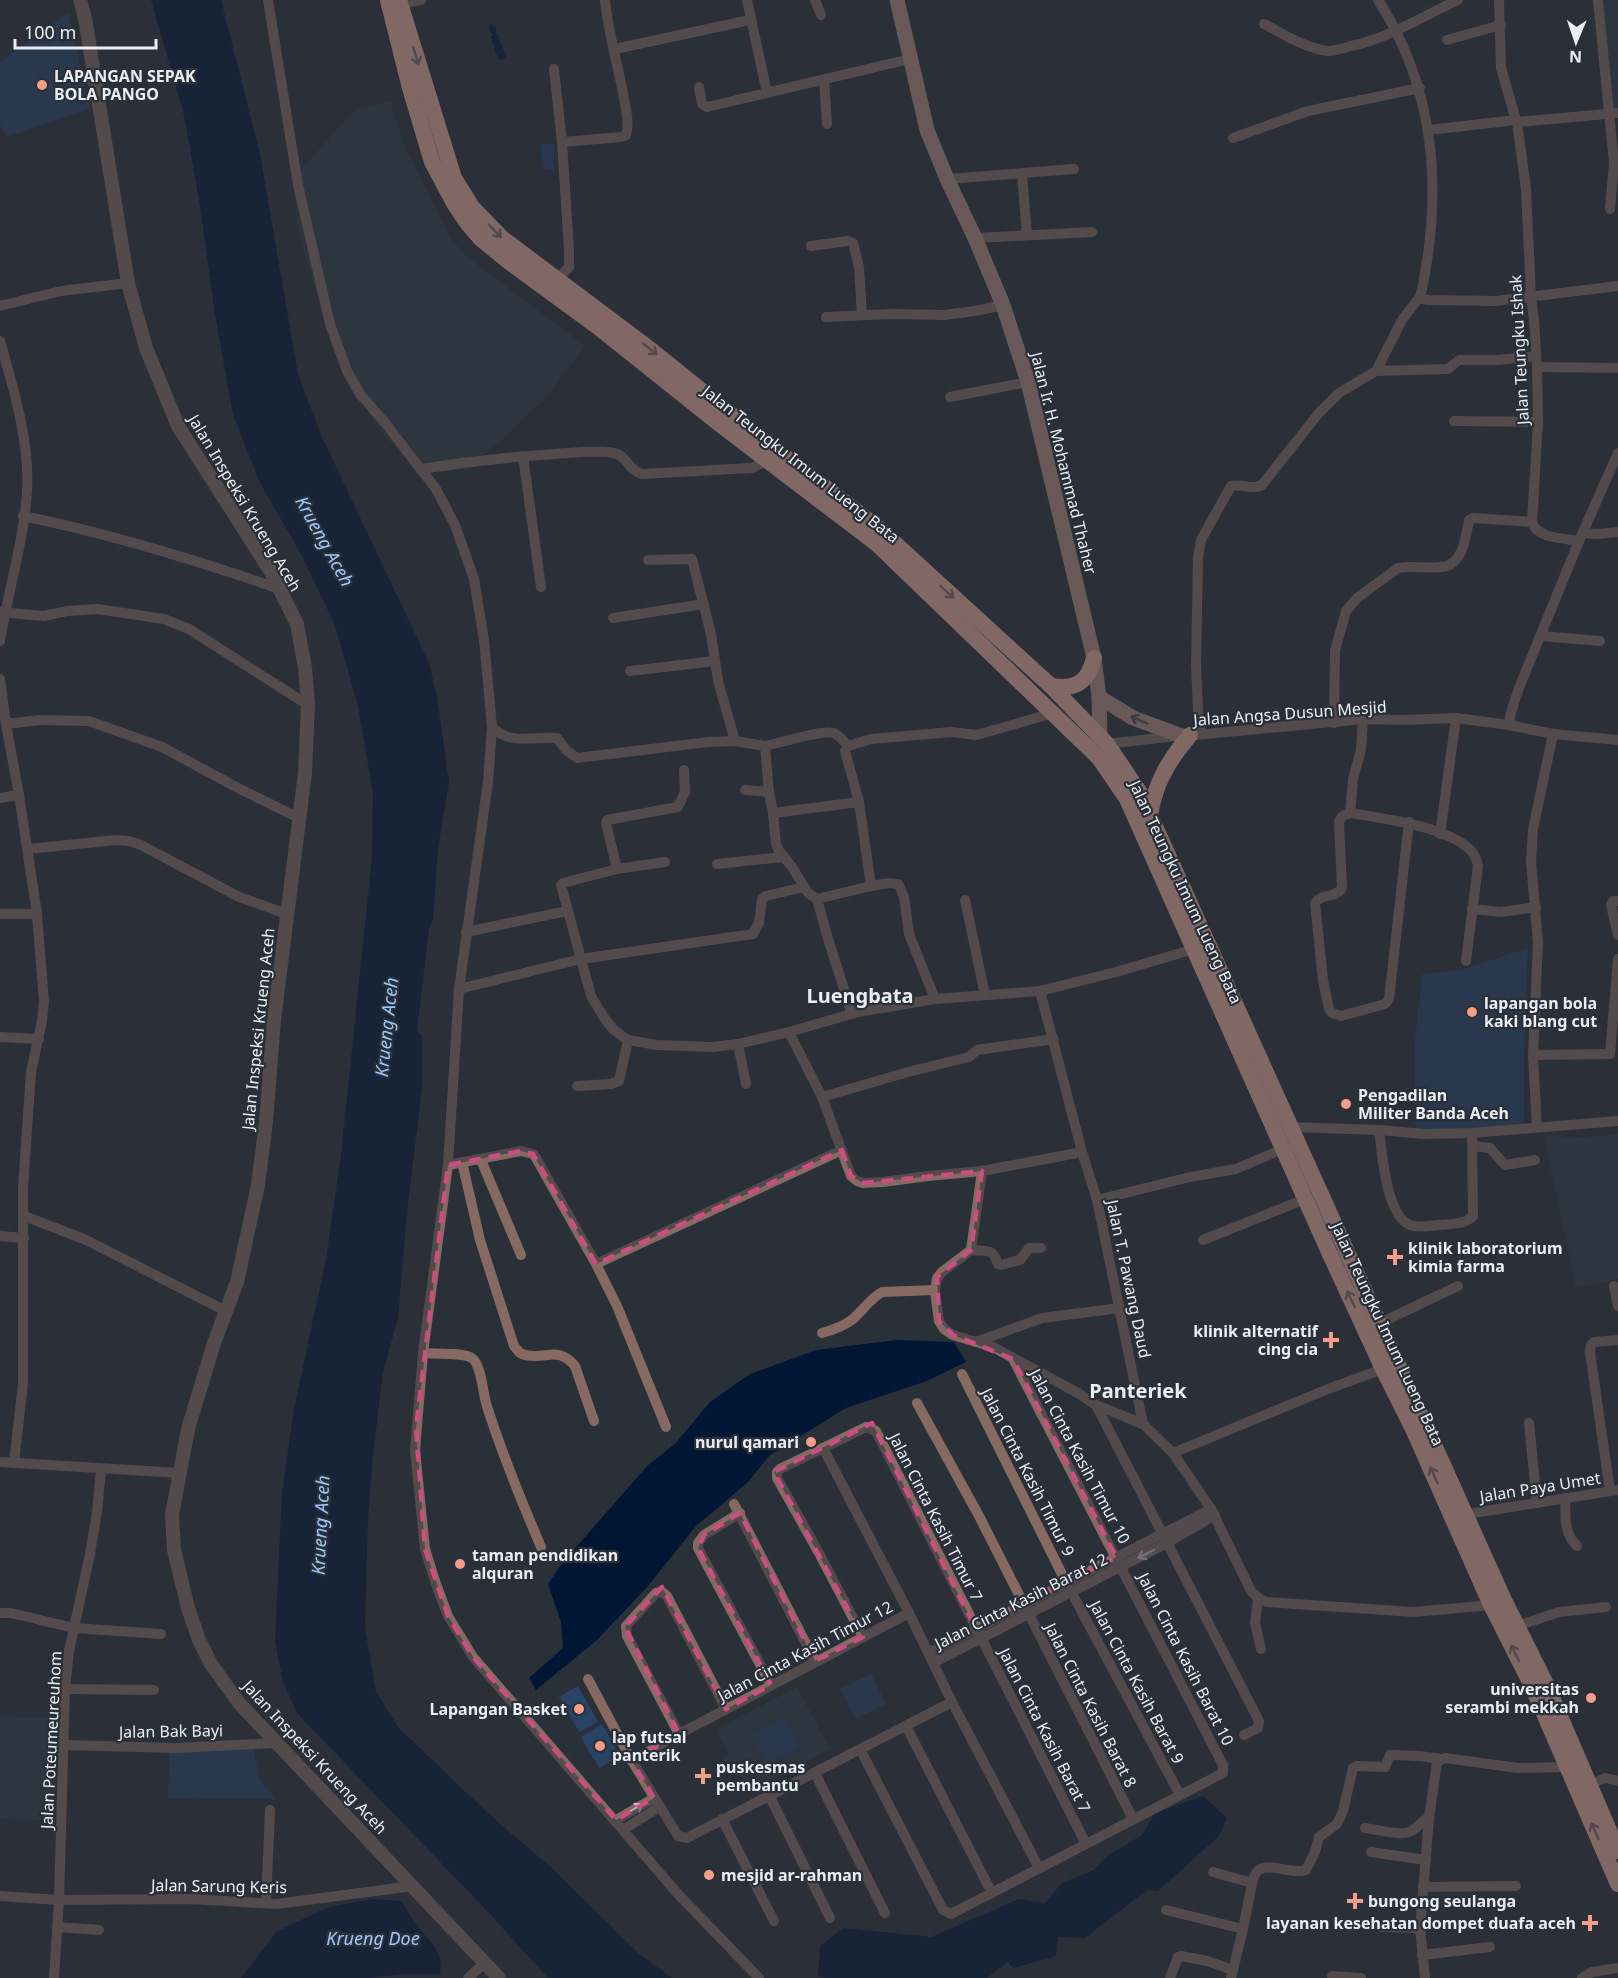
<svg xmlns="http://www.w3.org/2000/svg" width="1618" height="1978" font-family="'Noto Sans',sans-serif">
<rect width="100%" height="100%" fill="#2a3038"/>
<g fill="#323c48">
<path d="M1599 0H1618V110H1610Z"/>
<path d="M390 101 406 149 452 240 466 256 585 346 545 399 470 469 418 474 380 430 343 373 326 325 297 226 295 176 355 109Z"/>
<path d="M1557 1134 1562 1137 1573 1138 1618 1134V1279L1576 1288 1544 1137Z"/>
<path d="M797 1687 830 1749 749 1792 736 1766 729 1769 723 1759 729 1755 716 1729Z"/>
<path d="M0 1716 57 1718 54 1821 0 1819Z"/>
</g>
<g fill="#294366">
<path d="M68 13 90 108 8 137 0 125V62Z"/>
<path d="M541 144H554V169H542Z"/>
<path d="M1528 948 1524 1066V1127L1416 1131 1414 1049 1422 974 1461 970Z"/>
<path d="M871 1674 886 1704 855 1719 840 1689Z"/>
<path d="M578 1686 598 1722 579 1732 559 1697Z"/>
<path d="M785 1717 800 1747 766 1764 750 1734Z"/>
<path d="M602 1724 620 1756 599 1768 581 1737Z"/>
<path d="M253 1746 260 1780 276 1799 168 1798 169 1750Z"/>
</g>
<g fill="#001635">
<path d="M151 0H221L260 154 298 374 321 435 429 663 437 697 449 782 438 849 433 920 429 928 417 1031 422 1037V1088L407 1212 398 1318 383 1372 372 1464 368 1518 365 1628 376 1692 399 1728 454 1781 500 1824 553 1869 638 1953 672 1978H548L489 1913 297 1713 283 1682 275 1641 282 1492 294 1409 326 1259 341 1155 372 857 373 793 358 706 335 625 301 554 260 483 233 415 215 314 200 206 184 115Z"/>
<path d="M491 24 496 27V35L498 34 506 58 498 60 491 37 493 35 488 28Z"/>
<path d="M897 1340 954 1342 966 1362 927 1381 846 1408 770 1455 748 1482 696 1526 648 1586 597 1640 536 1690 529 1678 563 1648 561 1622 548 1584 563 1562 647 1466 675 1444 710 1402 750 1374 816 1350Z"/>
<path d="M1203 1796 1227 1818 1219 1836 1158 1891 1147 1890 1085 1938 1058 1937 1056 1956 1013 1968 1008 1962 987 1978H826L818 1976 820 1946 843 1928 931 1937 1019 1899 1045 1903 1062 1883 1094 1870 1107 1856 1142 1835 1155 1813Z"/>
<path d="M370 1899 401 1901 419 1928 435 1947 441 1960 440 1974H405L366 1978H241L276 1932 326 1908Z"/>
</g>
<g fill="none" stroke-linecap="round" stroke-linejoin="round">
<g stroke="#866a62" stroke-width="10">
<path d="M268 0 298 185 330 324 347 371 360 394 386 424 436 489 455 525 474 579 484 640 492 727 488 782 459 989 448 1165 423 1353 415 1450 425 1549 436 1584 448 1616 473 1657 678 1894 759 1978"/>
<path d="M747 0 767 93"/>
<path d="M815 0 821 15"/>
<path d="M1499 0 1501 68 1516 120"/>
<path d="M1598 0 1614 163 1610 209"/>
<path d="M400 4 421 0"/>
<path d="M1264 24C1284 34 1306 49 1329 51 1336 51 1344 48 1351 46 1389 38 1423 16 1458 0"/>
<path d="M1447 40 1501 25"/>
<path d="M615 49 750 20"/>
<path d="M554 69 562 142 569 250V267L554 283"/>
<path d="M824 80 827 124"/>
<path d="M699 87 702 104 707 107 910 59"/>
<path d="M1517 122 1526 189 1531 297 1534 320 1537 367 1538 422 1532 522C1537 539 1564 538 1579 541"/>
<path d="M1429 130 1516 120 1517 122 1618 113"/>
<path d="M1233 138 1308 111 1420 88"/>
<path d="M562 142 621 137 626 135C630 122 625 106 623 93 617 62 608 31 605 0"/>
<path d="M1022 173 1027 235"/>
<path d="M947 179 1074 169"/>
<path d="M975 238 1092 232"/>
<path d="M811 246 848 241 853 243 859 267 862 315"/>
<path d="M1419 298 1428 300 1495 301 1618 286"/>
<path d="M0 306 61 291 128 283"/>
<path d="M826 317 892 314 944 315 975 311 1003 305"/>
<path d="M0 341C13 387 30 442 27 491 24 541 8 591 0 641"/>
<path d="M1537 367 1618 368"/>
<path d="M1376 371 1448 369 1459 360H1498L1536 356"/>
<path d="M950 397 1028 382"/>
<path d="M1454 421 1538 422"/>
<path d="M523 456 541 587"/>
<path d="M421 469C465 462 509 457 554 454 573 453 595 450 614 453 627 455 627 470 642 474L752 468 768 460"/>
<path d="M23 516C111 534 196 560 280 589"/>
<path d="M1583 533 1597 534 1618 532"/>
<path d="M648 560 692 559 711 634 718 681 735 741"/>
<path d="M0 612 44 616 67 611 97 609 164 619 189 629 308 705"/>
<path d="M613 618 704 604"/>
<path d="M1541 636 1600 641"/>
<path d="M630 671 715 661"/>
<path d="M0 679 6 724 19 795 37 914 44 1002 42 1021 31 1072 23 1188V1384L14 1463"/>
<path d="M1334 723 1335 651 1346 611 1357 598 1398 568C1413 565 1427 569 1442 567 1463 565 1466 536 1469 520L1473 518 1532 522"/>
<path d="M6 724 40 720 89 721 162 747 238 788 299 818"/>
<path d="M1509 725 1511 712 1519 688 1579 541 1618 453"/>
<path d="M492 727C512 746 532 736 557 738L566 750 577 758 708 742 735 741 765 746 769 792"/>
<path d="M1202 734 1198 711 1196 665 1198 558 1201 540 1231 486C1243 483 1251 491 1262 485L1318 414 1339 393 1376 371 1402 320 1419 298 1422 289C1443 187 1435 89 1378 0"/>
<path d="M1195 735 1363 719 1403 720 1456 718 1509 725 1553 734 1618 740"/>
<path d="M1107 744 1176 736"/>
<path d="M765 746C780 743 820 730 833 733 839 734 844 742 848 746"/>
<path d="M848 746 845 751 859 802 871 886 817 899 808 893 792 867 779 851 776 844 773 813 859 802"/>
<path d="M848 746 871 739 951 732 977 735 1053 713"/>
<path d="M745 790 769 792 773 813"/>
<path d="M0 798 19 795"/>
<path d="M1350 813 1353 779 1361 750 1363 719"/>
<path d="M1409 822 1389 999 1385 1004 1341 1016 1332 1013 1329 1009 1323 980 1315 903C1321 893 1335 899 1342 888L1339 822C1341 816 1344 815 1350 813 1382 818 1452 827 1473 853 1476 857 1477 861 1478 866L1466 961"/>
<path d="M1440 834 1456 718"/>
<path d="M28 849 116 840 129 841 141 845 239 897 287 914"/>
<path d="M665 862 617 869 563 883 561 885 591 996 605 1019 614 1030 628 1040 657 1045 712 1047 738 1044 789 1032 858 1012 935 999 1040 991 1116 972 1194 949"/>
<path d="M717 864 784 857"/>
<path d="M617 869 606 823 607 820 678 807 685 792 684 770"/>
<path d="M871 886 889 883 898 884 900 887 904 897 909 934 935 999"/>
<path d="M817 899 828 939 852 1014"/>
<path d="M965 900 985 995"/>
<path d="M1618 901H1613L1611 905 1618 935"/>
<path d="M1472 909 1501 912 1536 907"/>
<path d="M0 914H37"/>
<path d="M466 932 567 911"/>
<path d="M459 989 581 959 753 934 759 923 762 899 766 896 804 887"/>
<path d="M1040 991 1082 1152 1097 1200 1143 1424 1173 1453 1211 1509 1251 1591 1258 1598 1267 1602 1414 1612 1491 1605"/>
<path d="M789 1032 822 1097 851 1176 857 1181 863 1183 883 1182 928 1176 982 1171 1082 1152"/>
<path d="M0 1037 39 1039"/>
<path d="M738 1044 746 1084"/>
<path d="M1533 1055 1610 1054 1618 959"/>
<path d="M577 1086 611 1084 619 1081 628 1040"/>
<path d="M822 1097 908 1072 969 1057 977 1050 1054 1039"/>
<path d="M1290 1127 1379 1130 1424 1134 1472 1133 1618 1121"/>
<path d="M1537 1127 1533 1055 1538 942 1531 862 1533 829 1553 734"/>
<path d="M1379 1130C1382 1152 1386 1216 1410 1225 1418 1228 1429 1226 1438 1225 1449 1224 1465 1225 1473 1216L1472 1133"/>
<path d="M1473 1146 1490 1148 1505 1165 1535 1160"/>
<path d="M481 1160 521 1255"/>
<path d="M462 1162 480 1240 514 1346 520 1353 525 1355C547 1360 557 1345 575 1366L594 1421"/>
<path d="M448 1165 521 1151 533 1154 536 1158 596 1264 617 1306 666 1427"/>
<path d="M982 1171 971 1250 942 1272 937 1278 935 1290 937 1307 939 1321 944 1329 953 1335 993 1347 1078 1393 1096 1405 1143 1424"/>
<path d="M1097 1200 1190 1177 1236 1169 1283 1149"/>
<path d="M24 1216 84 1239 226 1311"/>
<path d="M0 1236 24 1238"/>
<path d="M1203 1240 1305 1199"/>
<path d="M971 1250C988 1252 992 1247 998 1264L1001 1265 1020 1260 1029 1248H1041"/>
<path d="M596 1264 842 1150"/>
<path d="M1614 1286 1618 1306"/>
<path d="M1380 1323 1458 1286"/>
<path d="M822 1333C833 1330 844 1326 853 1319 863 1310 870 1299 882 1292L935 1290"/>
<path d="M976 1342 1042 1318 1120 1308"/>
<path d="M423 1353C434 1354 466 1352 473 1359 481 1366 483 1392 486 1403 501 1452 521 1500 541 1547"/>
<path d="M962 1374 1067 1584 1180 1795"/>
<path d="M917 1403 979 1516 1133 1819"/>
<path d="M1096 1405 1259 1721 1258 1728 1244 1735"/>
<path d="M1529 1423 1537 1503"/>
<path d="M823 1448 909 1613"/>
<path d="M1173 1453 1328 1389 1383 1369"/>
<path d="M0 1462 179 1473"/>
<path d="M1610 1491 1590 1352 1591 1345 1594 1342 1618 1340"/>
<path d="M1565 1498C1566 1516 1563 1533 1577 1546"/>
<path d="M734 1504 815 1661"/>
<path d="M740 1513 704 1535 698 1543V1548L771 1685"/>
<path d="M1467 1514 1618 1490"/>
<path d="M1258 1598 1255 1623 1261 1649"/>
<path d="M0 1613H11L74 1628 161 1634"/>
<path d="M909 1613 952 1702 687 1838 678 1836 632 1761 679 1734Z"/>
<path d="M1517 1626 1559 1612 1606 1607"/>
<path d="M863 1637 819 1553 777 1478V1472L780 1469 866 1427 876 1431 1086 1844"/>
<path d="M929 1653 1211 1509"/>
<path d="M933 1663 1167 1543 1215 1515"/>
<path d="M588 1679 632 1761"/>
<path d="M65 1689 154 1690"/>
<path d="M952 1702 1039 1868"/>
<path d="M906 1726 992 1893"/>
<path d="M679 1734 627 1636 626 1626 656 1593 662 1592 667 1596 726 1709"/>
<path d="M64 1745 175 1748 278 1743"/>
<path d="M860 1749 943 1910 951 1914 1223 1773V1765L1013 1359"/>
<path d="M815 1773 885 1913"/>
<path d="M1589 1785 1605 1778 1618 1781"/>
<path d="M769 1795 830 1918"/>
<path d="M722 1819 774 1921"/>
<path d="M616 1820 654 1798"/>
<path d="M1365 1828C1375 1829 1401 1836 1409 1832 1418 1829 1420 1821 1429 1818"/>
<path d="M623 1830 659 1807"/>
<path d="M1371 1852 1426 1860"/>
<path d="M1213 1872 1252 1883 1243 1929"/>
<path d="M1252 1883C1253 1879 1255 1873 1259 1870 1269 1862 1293 1875 1306 1870L1315 1852 1319 1837 1337 1824 1343 1811 1353 1768 1357 1766 1385 1767 1390 1755 1420 1756 1441 1759"/>
<path d="M1423 1887 1516 1886"/>
<path d="M0 1896 59 1900 189 1899 276 1904 413 1886"/>
<path d="M266 1903 270 1810"/>
<path d="M1166 1910 1243 1929 1231 1978"/>
<path d="M57 1927 99 1930"/>
<path d="M1381 1927 1420 1928"/>
<path d="M1422 1955 1490 1947"/>
<path d="M1332 1976 1361 1978"/>
<path d="M54 1978 59 1900 65 1689 69 1651 90 1554 97 1512 101 1470"/>
<path d="M468 1978 486 1962"/>
<path d="M1170 1978 1178 1957 1181 1956 1207 1961 1233 1970"/>
<path d="M1425 1978 1420 1928 1429 1818 1437 1762 1445 1758 1518 1768 1567 1767"/>
<path d="M1582 1978 1592 1972 1618 1968"/>
</g>
<path stroke="#866a62" stroke-width="14" d="M80 0 85 18 128 283 146 348 178 426 271 572 297 624 305 668 308 705 305 773 274 1020 266 1122 258 1185 237 1282 214 1343 188 1429 172 1515 174 1550 188 1608 199 1640 211 1664 239 1703 499 1978"/>
<g stroke="#b68a7e" stroke-width="15">
<path d="M897 0 927 130 947 179 975 238 1003 305 1028 382 1094 658 1099 697 1100 737"/>
<path d="M1099 697 1133 718 1182 736"/>
</g>
<g stroke="#ecae9c" stroke-width="16">
<path d="M388 0 410 88 432 162 455 205 468 224 481 239 508 261 598 327 722 426 877 544 1099 758 1127 799 1329 1252 1383 1369 1413 1429 1491 1605 1533 1688 1618 1884"/>
<path d="M399 0 454 178 472 207 502 238 651 350 754 433 877 527 1051 686 1107 744 1140 793 1504 1600 1546 1684 1618 1851"/>
<path d="M1051 686C1075 690 1088 683 1094 658"/>
<path d="M1150 815C1155 783 1169 760 1190 735"/>
</g>
</g>
<defs><path id="oneway-shaft" d="M-6 0H5M1.5-3L5.5 0L1.5 3" fill="none" stroke-width="1.6" stroke-linecap="round" stroke-linejoin="round" transform="scale(1.5)"/></defs>
<g stroke="#816965">
<use href="#oneway-shaft" transform="translate(416 56) rotate(73)"/>
<use href="#oneway-shaft" transform="translate(495 231) rotate(46)"/>
<use href="#oneway-shaft" transform="translate(650 349) rotate(38)"/>
<use href="#oneway-shaft" transform="translate(947 592) rotate(42)"/>
<use href="#oneway-shaft" transform="translate(1351 1299) rotate(-115)"/>
<use href="#oneway-shaft" transform="translate(1434 1475) rotate(-114)"/>
<use href="#oneway-shaft" transform="translate(1515 1653) rotate(-117)"/>
<use href="#oneway-shaft" transform="translate(1595 1831) rotate(-114)"/>
</g>
<use stroke="#544b4d" href="#oneway-shaft" transform="translate(1139 720) rotate(-157)"/>
<g stroke="#c7c0c1">
<use href="#oneway-shaft" transform="translate(1146 1554) rotate(153)"/>
<use href="#oneway-shaft" transform="translate(635 1809) rotate(-31)"/>
</g>
<path d="M0 0H1618V1978H0ZM842 1150 851 1176 863 1183 982 1171 971 1250 937 1277 939 1321 953 1335 1013 1359 1116 1557 976 1629 872 1423 774 1472 863 1637 815 1661 740 1513 704 1535 698 1548 771 1685 726 1709 662 1587 625 1627 679 1734 632 1761 654 1798 616 1820 473 1657 448 1616 425 1549 416 1428 448 1165 521 1151 533 1154 596 1264Z" fill="#2a3038" fill-opacity=".55" fill-rule="evenodd"/>
<path fill="none" stroke="#cc4e81" stroke-width="4.5" stroke-dasharray="12 8" stroke-linejoin="round" d="M842 1150 851 1176 863 1183 982 1171 971 1250 937 1277 939 1321 953 1335 1013 1359 1116 1557 976 1629 872 1423 774 1472 863 1637 815 1661 740 1513 704 1535 698 1548 771 1685 726 1709 662 1587 625 1627 679 1734 632 1761 654 1798 616 1820 473 1657 448 1616 425 1549 416 1428 448 1165 521 1151 533 1154 596 1264Z"/>
<g fill="#f49e87" stroke="#2a3038" stroke-width="2">
<circle cx="42" cy="85" r="6"/>
<circle cx="1472" cy="1012" r="6"/>
<circle cx="1346" cy="1104" r="6"/>
<path d="M1392 1248h6v6h6v6h-6v6h-6v-6h-6v-6h6z"/>
<path d="M1328 1331h6v6h6v6h-6v6h-6v-6h-6v-6h6z"/>
<circle cx="811" cy="1442" r="6"/>
<circle cx="460" cy="1564" r="6"/>
<circle cx="1591" cy="1698" r="6"/>
<circle cx="579" cy="1709" r="6"/>
<circle cx="600" cy="1746" r="6"/>
<path d="M700 1767h6v6h6v6h-6v6h-6v-6h-6v-6h6z"/>
<circle cx="709" cy="1875" r="6"/>
<path d="M1352 1892h6v6h6v6h-6v6h-6v-6h-6v-6h6z"/>
<path d="M1587 1914h6v6h6v6h-6v6h-6v-6h-6v-6h6z"/>
</g>
<g text-anchor="middle" dominant-baseline="central" stroke-width="4.5" stroke-linejoin="round" paint-order="stroke">
<g font-size="16" font-weight="bold" fill="#eaeef4" stroke="#2a3038" text-anchor="start">
<text x="54" y="76">LAPANGAN SEPAK<tspan x="54" dy="18">BOLA PANGO</tspan></text>
<text x="1484" y="1003">lapangan bola<tspan x="1484" dy="18">kaki blang cut</tspan></text>
<text x="1358" y="1095">Pengadilan<tspan x="1358" dy="18">Militer Banda Aceh</tspan></text>
<text x="1408" y="1248">klinik laboratorium<tspan x="1408" dy="18">kimia farma</tspan></text>
<text x="1318" y="1331" text-anchor="end">klinik alternatif<tspan x="1318" dy="18">cing cia</tspan></text>
<text x="799" y="1442" text-anchor="end">nurul qamari</text>
<text x="472" y="1555">taman pendidikan<tspan x="472" dy="18">alquran</tspan></text>
<text x="1579" y="1689" text-anchor="end">universitas<tspan x="1579" dy="18">serambi mekkah</tspan></text>
<text x="567" y="1709" text-anchor="end">Lapangan Basket</text>
<text x="612" y="1737">lap futsal<tspan x="612" dy="18">panterik</tspan></text>
<text x="716" y="1767">puskesmas<tspan x="716" dy="18">pembantu</tspan></text>
<text x="721" y="1875">mesjid ar-rahman</text>
<text x="1368" y="1901">bungong seulanga</text>
<text x="1576" y="1923" text-anchor="end">layanan kesehatan dompet duafa aceh</text>
</g>
<g font-size="16" fill="#eaeef4" stroke="#2a3038">
<text transform="translate(1519 350) rotate(-93)">Jalan Teungku Ishak</text>
<text transform="translate(1064 463) rotate(76)">Jalan Ir. H. Mohammad Thaher</text>
<text transform="translate(801 464) rotate(38)">Jalan Teungku Imum Lueng Bata</text>
<text transform="translate(245 503) rotate(59)">Jalan Inspeksi Krueng Aceh</text>
<text transform="translate(1290 713) rotate(-4)">Jalan Angsa Dusun Mesjid</text>
<text transform="translate(1186 892) rotate(65)">Jalan Teungku Imum Lueng Bata</text>
<text transform="translate(258 1029) rotate(-84)">Jalan Inspeksi Krueng Aceh</text>
<text transform="translate(1129 1279) rotate(78)">Jalan T. Pawang Daud</text>
<text transform="translate(1388 1334) rotate(65)">Jalan Teungku Imum Lueng Bata</text>
<text transform="translate(1080 1456) rotate(62)">Jalan Cinta Kasih Timur 10</text>
<text transform="translate(1028 1472) rotate(63)">Jalan Cinta Kasih Timur 9</text>
<text transform="translate(1540 1487) rotate(-9)">Jalan Paya Umet</text>
<text transform="translate(936 1517) rotate(63)">Jalan Cinta Kasih Timur 7</text>
<text transform="translate(1021 1601) rotate(-27)">Jalan Cinta Kasih Barat 12</text>
<text transform="translate(805 1651) rotate(-28)">Jalan Cinta Kasih Timur 12</text>
<text transform="translate(1186 1659) rotate(63)">Jalan Cinta Kasih Barat 10</text>
<text transform="translate(1137 1682) rotate(62)">Jalan Cinta Kasih Barat 9</text>
<text transform="translate(1091 1705) rotate(63)">Jalan Cinta Kasih Barat 8</text>
<text transform="translate(1045 1730) rotate(63)">Jalan Cinta Kasih Barat 7</text>
<text transform="translate(171 1731) rotate(-1)">Jalan Bak Bayi</text>
<text transform="translate(51 1740) rotate(-87)">Jalan Poteumeureuhom</text>
<text transform="translate(315 1757) rotate(47)">Jalan Inspeksi Krueng Aceh</text>
<text transform="translate(219 1886) rotate(1)">Jalan Sarung Keris</text>
</g>
<g font-size="18" font-style="italic" fill="#9cc7ff" stroke="#2a3038">
<text transform="translate(325 541) rotate(61)">Krueng Aceh</text>
<text transform="translate(386 1027) rotate(-84)">Krueng Aceh</text>
<text transform="translate(320 1525) rotate(-87)">Krueng Aceh</text>
<text x="373" y="1938">Krueng Doe</text>
</g>
<g font-size="20" font-weight="bold" fill="#eaeef4" stroke="#2a3038">
<text x="860" y="995">Luengbata</text>
<text x="1138" y="1390">Panteriek</text>
</g>
</g>
<g transform="translate(1576 42) rotate(182)" stroke="#2a3038" stroke-width="4.5" paint-order="stroke">
<path d="M0-4.5L10 22L0 15L-10 22Z" fill="#eaeef4"/>
<text y="-9" font-size="16" font-weight="bold" text-anchor="middle" fill="#eaeef4">N</text>
</g>
<path d="M15 39v9h141v-9" fill="none" stroke="#eaeef4" stroke-width="3"/>
<text x="24" y="39" font-size="18" fill="#eaeef4" stroke="#2a3038" stroke-width="4.5" paint-order="stroke">100 m</text>
</svg>
